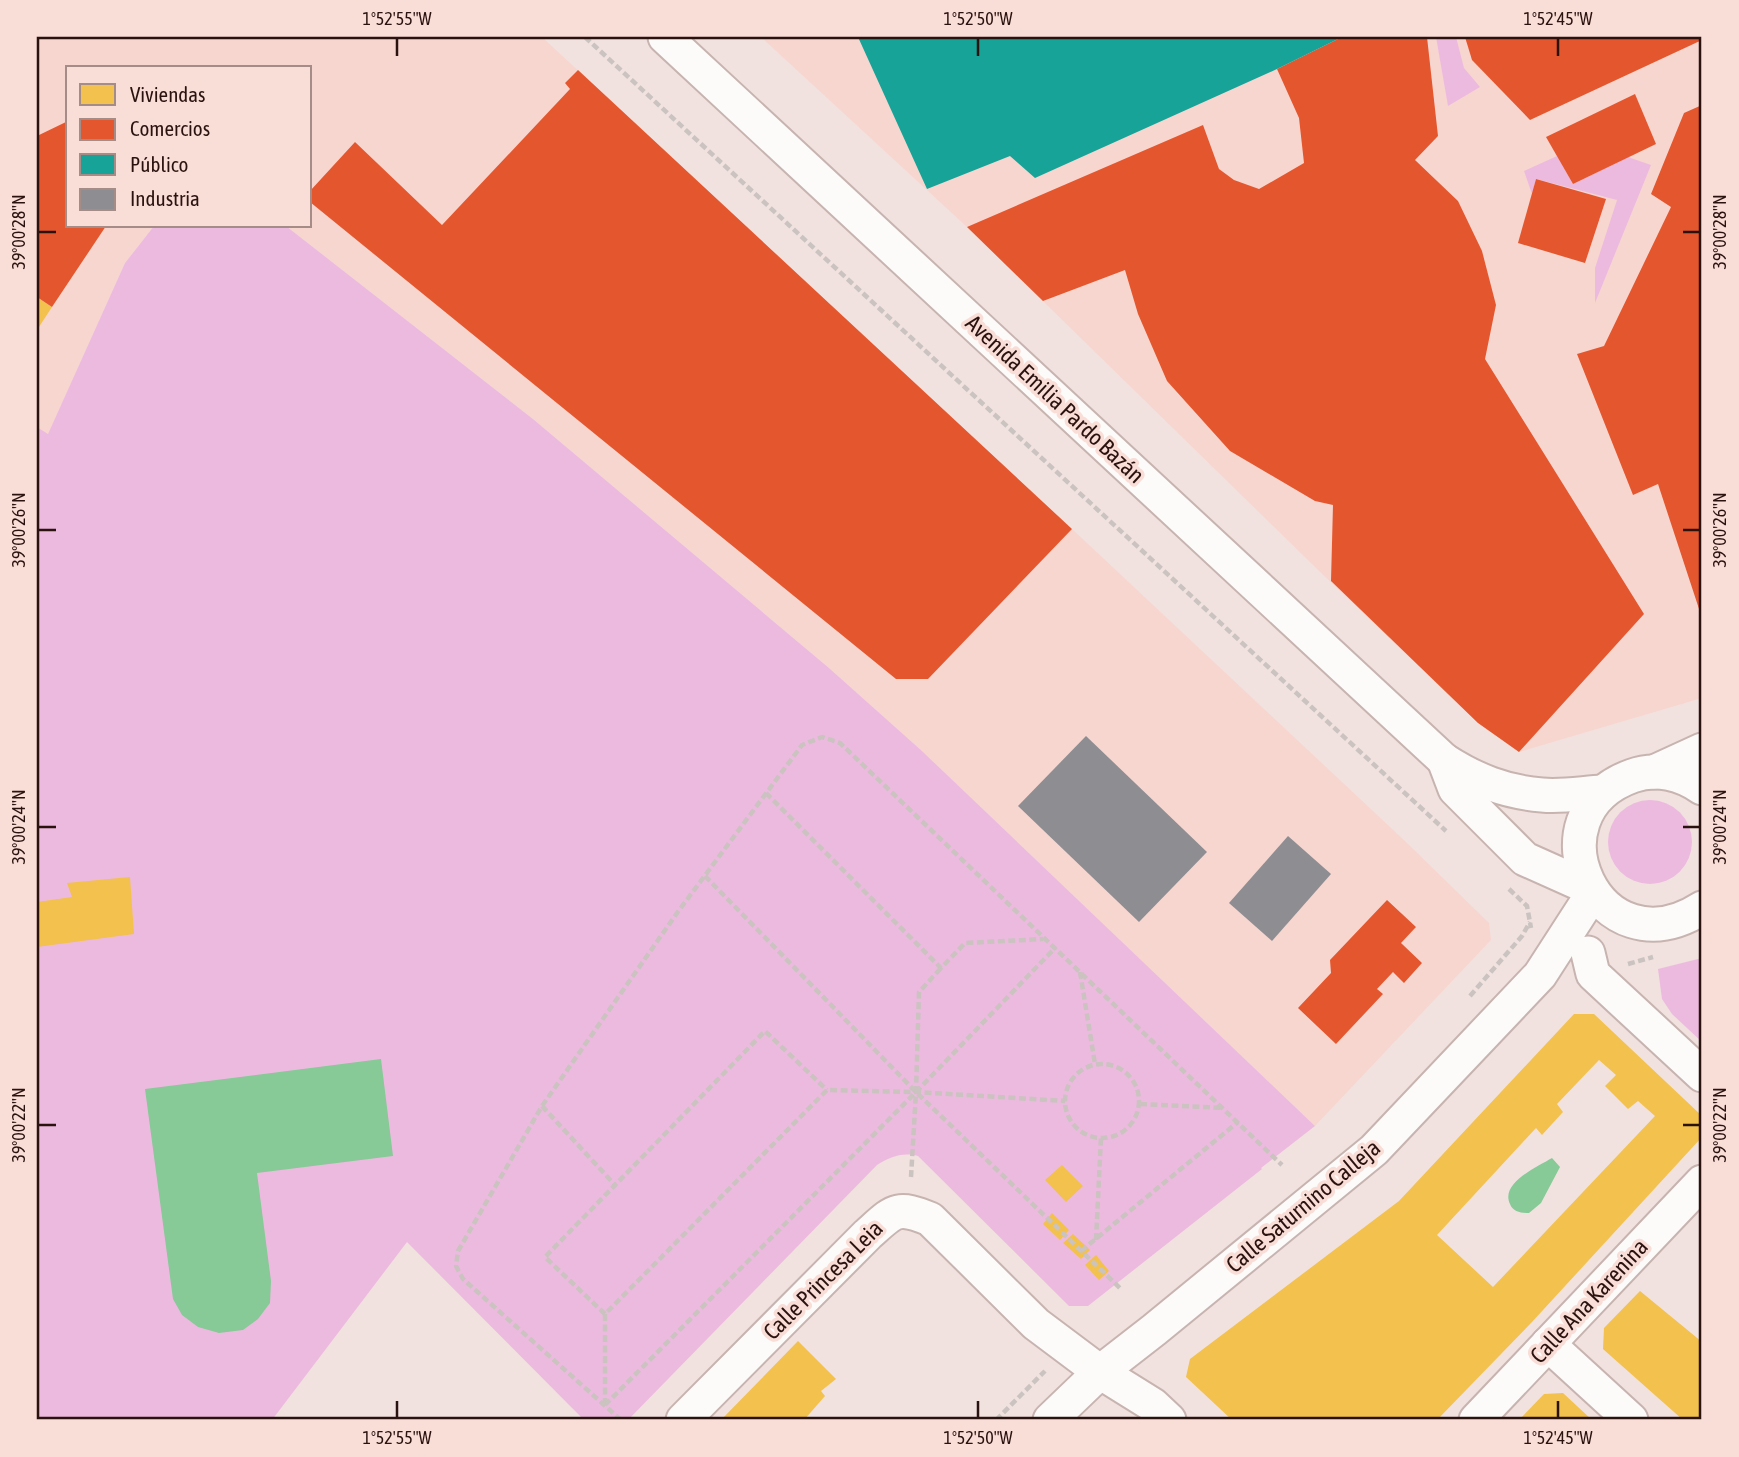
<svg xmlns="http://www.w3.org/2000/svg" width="1739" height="1457" font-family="'Asap Condensed',sans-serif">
<rect width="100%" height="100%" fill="#f1e2df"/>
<g fill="#f7d6d0">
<path d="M37 37H542L1072 529 1405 841 1489 923 1491 940 1315 1126 922 751 829 668 533 419 286 226H310V68H68V226H154L125 263 48 435 37 427Z"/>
<path d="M761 37H1702V698L1519 752 1478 723 1315 567 967 227Z"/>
</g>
<g fill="#edbadf">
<path d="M1436 37H1456L1464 68 1480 87 1448 106Z"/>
<path d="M1557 156 1573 184 1628 157 1651 165 1595 303V268L1617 200 1536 179 1532 194 1524 171Z"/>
<path d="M154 226H286L533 419 829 668 922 751 1315 1126 1261 1168 1262 1169 1088 1306H1069L918 1156C902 1152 890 1157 877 1165L628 1420H584L407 1242 272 1420H37V427L48 434 125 263Z"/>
<circle cx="1650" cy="842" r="42"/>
<path d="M1702 958V1042L1672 1014 1662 999 1658 969Z"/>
</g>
<g fill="#87c997">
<path d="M381 1059 393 1156 257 1173 271 1281 270 1303 258 1319 243 1330 219 1333 198 1327 182 1315 173 1299 145 1089Z"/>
<path d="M1552 1158 1560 1167 1541 1203 1529 1213C1521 1213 1513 1212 1510 1204 1500 1183 1537 1167 1552 1158Z"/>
</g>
<g fill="#f2c14e" fill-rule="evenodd">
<path d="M37 297 52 307 37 330Z"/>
<path d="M130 877 134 934 37 947V902L72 897 67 883Z"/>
<path d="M1574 1014H1594L1702 1116V1137L1532 1322 1437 1420H1232L1186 1377 1190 1359 1399 1201ZM1599 1060 1616 1075 1605 1086 1628 1109 1638 1101 1655 1116 1493 1287 1437 1235 1536 1128 1542 1135 1563 1112 1557 1104Z"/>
<path d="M1062 1165 1083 1186 1066 1202 1045 1180Z"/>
<path d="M1052 1213 1069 1230 1060 1240 1043 1224Z"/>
<path d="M1073 1234 1090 1250 1081 1259 1063 1243Z"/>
<path d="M1096 1255 1109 1271 1099 1280 1085 1265Z"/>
<path d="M1640 1291 1702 1342V1420H1683L1603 1349 1604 1328Z"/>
<path d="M798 1341 836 1379 821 1391 825 1396 804 1420H721Z"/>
<path d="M1563 1393 1592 1420H1519L1544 1394Z"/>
</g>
<g fill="#e4572e">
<path d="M1342 37H1427L1438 136 1415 160 1458 201 1482 251 1496 305 1485 359 1644 614 1519 752 1478 723 1331 581 1333 505 1315 501 1230 451 1167 381 1138 314 1125 270 1043 301 967 227 1203 125 1219 169 1234 180 1259 189 1304 163 1299 118 1277 69Z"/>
<path d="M1465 37H1702V40L1530 120 1472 60Z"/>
<path d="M578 70 1072 529 928 679H896L310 202V191L355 142 442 225 570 89 565 83Z"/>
<path d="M1635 94 1656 144 1573 184 1546 137Z"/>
<path d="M1702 105V618L1658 484 1633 495 1577 354 1604 346 1671 207 1651 194 1684 113Z"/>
<path d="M68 121V226H106L52 307 37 297V136Z"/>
<path d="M1536 179 1606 199 1585 263 1518 243Z"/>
<path d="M1387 900 1416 927 1401 943 1422 963 1404 983 1393 972 1377 989 1383 994 1336 1044 1298 1008 1331 973 1330 960Z"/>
</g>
<path fill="#17a398" d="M858 37H1342L1277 69 1035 178 1010 156 927 189Z"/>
<g fill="#8d8d92">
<path d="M1086 736 1207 852 1139 922 1018 806Z"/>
<path d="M1288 836 1331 874 1272 941 1229 903Z"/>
</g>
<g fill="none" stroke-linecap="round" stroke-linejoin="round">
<g stroke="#c7b4b0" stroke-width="37">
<g id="minor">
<path d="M665 37 1444 760C1475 780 1505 792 1542 795 1562 797 1583 793 1603 792"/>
<path d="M1444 760 1455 789 1525 859 1590 888"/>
<path d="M1654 772 1702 750"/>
<path d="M1702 788C1682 774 1656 767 1632 776 1525 814 1598 975 1702 908"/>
<path d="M1588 953 1593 974 1702 1075"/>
<path d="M1548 1344 1631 1420"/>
<path d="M683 1420 868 1234C894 1211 896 1205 930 1219L1036 1324 1100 1372 1153 1405 1169 1420"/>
<path d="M1050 1420 1100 1372 1154 1330 1374 1150 1540 975 1593 893"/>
<path d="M1476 1420 1702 1182"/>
</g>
</g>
<g stroke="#cac3c0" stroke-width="4.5" stroke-dasharray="7 3.5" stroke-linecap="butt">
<path d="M585 37 1446 831"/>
<path d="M766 793 941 968 965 943 1043 939"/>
<path d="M705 876 916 1092 1122 1290"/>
<path d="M1509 889 1527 906 1531 928"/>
<path d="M1628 964 1653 957"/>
<path d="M1080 972 1095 1064"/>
<path d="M1470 996 1522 936 1530 922"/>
<circle cx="1102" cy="1101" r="37"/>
<path d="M1140 1104 1223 1108"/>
<path d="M542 1106 615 1185"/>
<path d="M911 1177 916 1092 919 992 941 968"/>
<path d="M1096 1240 1101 1137"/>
<path d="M1081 1251 1238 1122"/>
<path d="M605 1314 545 1257 765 1031 827 1090"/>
<path d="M605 1405V1314L827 1090 916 1092 1065 1101"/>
<path d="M605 1405 916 1092 1055 948"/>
<path d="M621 1420 463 1279 456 1266 458 1251 542 1106 677 913 802 745 822 737 840 743 1282 1165"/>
<path d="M996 1420 1045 1371"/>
</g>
<use href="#minor" stroke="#fdfbfa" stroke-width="33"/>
</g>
<path fill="none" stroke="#2a120e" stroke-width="2.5" d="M397 38V56M978 38V56M1558 38V56M38 232H56M1683 232H1700M38 530H56M1683 530H1700M38 827H56M1683 827H1700M38 1125H56M1683 1125H1700M397 1401V1418M978 1401V1418M1558 1401V1418"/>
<g text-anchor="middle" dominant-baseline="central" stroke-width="7" stroke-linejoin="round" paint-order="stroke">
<g font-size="23" fill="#2a120e" stroke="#f9ddd7">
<text transform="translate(1055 399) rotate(43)">Avenida Emilia Pardo Bazán</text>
<text transform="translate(1303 1206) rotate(-40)">Calle Saturnino Calleja</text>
<text transform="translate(823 1280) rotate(-45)">Calle Princesa Leia</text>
<text transform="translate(1589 1301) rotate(-47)">Calle Ana Karenina</text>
</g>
</g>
<rect width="1739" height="1457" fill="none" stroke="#f9ddd7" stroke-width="77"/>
<rect x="66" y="66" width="245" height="161" fill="#f9ddd7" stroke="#a68c87" stroke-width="2"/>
<rect x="80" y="84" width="35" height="21" fill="#f2c14e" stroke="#a68c87" stroke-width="2"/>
<text x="130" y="102" font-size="21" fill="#2a120e">Viviendas</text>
<rect x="80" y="119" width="35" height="21" fill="#e4572e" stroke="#a68c87" stroke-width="2"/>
<text x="130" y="136" font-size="21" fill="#2a120e">Comercios</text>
<rect x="80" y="154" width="35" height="21" fill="#17a398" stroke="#a68c87" stroke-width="2"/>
<text x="130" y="172" font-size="21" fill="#2a120e">Público</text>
<rect x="80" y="189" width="35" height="21" fill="#8d8d92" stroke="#a68c87" stroke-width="2"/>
<text x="130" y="206" font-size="21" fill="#2a120e">Industria</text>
<rect x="38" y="38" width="1662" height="1380" fill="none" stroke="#2a120e" stroke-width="2.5"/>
<g font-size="18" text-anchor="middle" fill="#2a120e">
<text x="397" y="25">1°52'55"W</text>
<text x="978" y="25">1°52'50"W</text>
<text x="1558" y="25">1°52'45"W</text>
<text transform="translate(19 232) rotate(-90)" y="6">39°00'28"N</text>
<text transform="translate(1720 232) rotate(-90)" y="6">39°00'28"N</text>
<text transform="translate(19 530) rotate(-90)" y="6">39°00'26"N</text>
<text transform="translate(1720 530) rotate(-90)" y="6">39°00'26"N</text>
<text transform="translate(19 827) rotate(-90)" y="6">39°00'24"N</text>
<text transform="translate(1720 827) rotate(-90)" y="6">39°00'24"N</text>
<text transform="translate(19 1125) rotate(-90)" y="6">39°00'22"N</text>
<text transform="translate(1720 1125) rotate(-90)" y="6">39°00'22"N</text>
<text x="397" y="1444">1°52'55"W</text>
<text x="978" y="1444">1°52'50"W</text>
<text x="1558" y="1444">1°52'45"W</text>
</g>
</svg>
